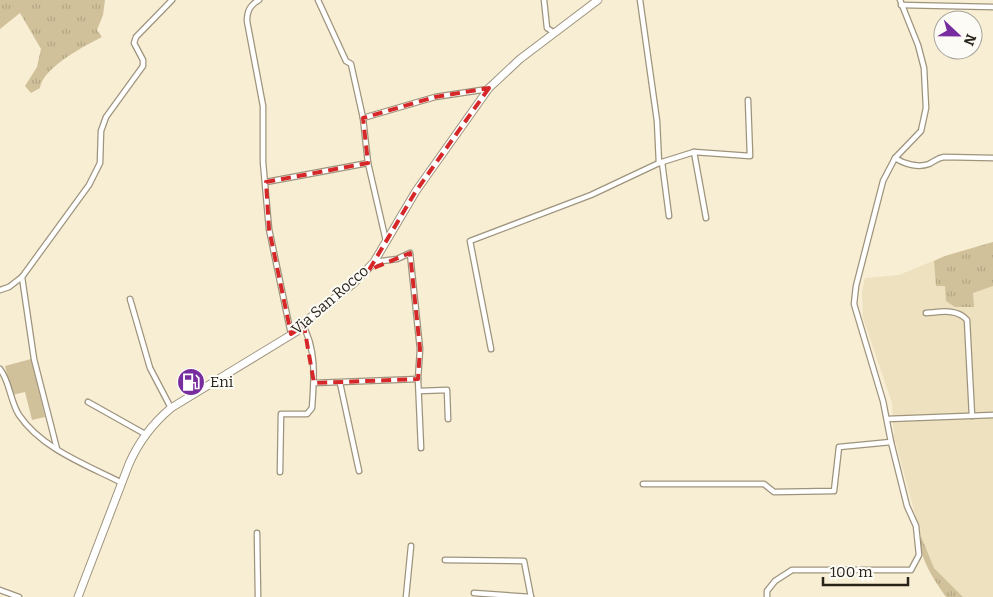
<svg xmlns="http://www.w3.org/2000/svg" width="993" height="597" font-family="Bitter,serif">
<defs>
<pattern id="grass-tufts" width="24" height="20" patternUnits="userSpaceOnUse" patternTransform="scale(1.25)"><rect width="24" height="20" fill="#d0c19a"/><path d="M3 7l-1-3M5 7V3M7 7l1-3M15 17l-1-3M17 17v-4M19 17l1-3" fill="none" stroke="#b3a684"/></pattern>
</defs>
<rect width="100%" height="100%" fill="#f8eed4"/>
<path fill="#eee1c0" d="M993 242V597H963L934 568 921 536 894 437 892 403 863 318 862 292 865 278 899 275 945 256Z"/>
<g fill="url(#grass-tufts)">
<path d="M0 0H105L103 15 97 30 102 37C86 45 42 68 40 88L31 93 25 86 37 67 41 49 20 13 0 29Z"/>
<path d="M993 242V286L973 293 974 307H955L946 301 945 286H936L934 261 945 256Z"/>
<path d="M921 536 934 568 963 597H946C936 583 916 554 921 536Z"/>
</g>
<path fill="#d0c19a" d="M31 359 45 417 32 420 25 392 12 395 5 366Z"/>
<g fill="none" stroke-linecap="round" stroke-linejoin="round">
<g stroke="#9e947d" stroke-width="7">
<g id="street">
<path d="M259 0C250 5 247 11 247 21L263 106V162L269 229 291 334"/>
<path d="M318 0 346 61 351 64 363 118 368 163 386 241"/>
<path d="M544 0 547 28 553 32"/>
<path d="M640 0 657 121 659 163"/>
<path d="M901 5 993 7"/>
<path d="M363 118 435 97 488 89"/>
<path d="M694 152 706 218"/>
<path d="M895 158C904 164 918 168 929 164 935 161 937 158 944 157L993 158"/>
<path d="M662 162 669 216"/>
<path d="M266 182 368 163"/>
<path d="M374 262 397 259 410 253 420 349 418 379 421 448"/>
<path d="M22 277 34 359 57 449"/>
<path d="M0 290 9 287 22 277 89 185 100 163 101 131 106 117 143 66V60L134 43 136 37 172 0"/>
<path d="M130 299 150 368 171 408"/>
<path d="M926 313C940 312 957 308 967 320L972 416"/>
<path d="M491 349 470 241 591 195 659 163 694 152 750 156 748 100"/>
<path d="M0 369C10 382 10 401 19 415 42 449 87 465 122 483"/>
<path d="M314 383 418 379"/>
<path d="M340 383 359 471"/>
<path d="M419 391 447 390 448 419"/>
<path d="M88 402 145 434"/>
<path d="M887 419 993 415"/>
<path d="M280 472 281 414H307L312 408C314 380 317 349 302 324"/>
<path d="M643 484H764L774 492 834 491 839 447 891 442"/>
<path d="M257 533 258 597"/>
<path d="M445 560 524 561 531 597"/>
<path d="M0 590 19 597"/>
<path d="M474 593 531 597"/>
<path d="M406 597 411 546"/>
<path d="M767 597V591L775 581 792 570H911L919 555 916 526 907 506 891 442 883 401 854 304 856 286 883 181 895 158 921 131 926 108 924 68 918 45 900 0"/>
</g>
</g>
<g stroke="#9e947d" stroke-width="9">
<path id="secondary" d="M78 597 129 464C139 441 152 424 171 408L299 330 302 324 354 283 374 262 416 191 489 88 520 59 598 0"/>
</g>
<use href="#street" stroke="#fff" stroke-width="4.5"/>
<use href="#secondary" stroke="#fff" stroke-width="7"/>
</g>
<path fill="none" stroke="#d62828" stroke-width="4" stroke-dasharray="10 6" stroke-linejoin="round" d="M489 88 416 191 369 270 410 253 420 349 418 379 314 383 304 326 291 334 269 229 266 182 368 163 363 118 435 97Z"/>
<defs>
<g id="fuel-disc" transform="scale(1.4375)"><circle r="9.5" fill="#782d9f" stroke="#fdfbf6"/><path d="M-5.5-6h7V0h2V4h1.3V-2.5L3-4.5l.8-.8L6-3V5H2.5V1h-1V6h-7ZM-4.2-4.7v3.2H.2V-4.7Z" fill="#fff"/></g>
</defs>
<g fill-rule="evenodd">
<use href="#fuel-disc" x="191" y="382"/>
</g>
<g text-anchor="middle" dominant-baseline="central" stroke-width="4" stroke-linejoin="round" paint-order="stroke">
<g font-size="15" fill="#28241a" stroke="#fdfbf6">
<text transform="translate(330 300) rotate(-41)">Via San Rocco</text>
</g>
<g font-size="15" fill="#28241a" stroke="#fdfbf6" text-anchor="start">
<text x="210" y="382">Eni</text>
</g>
</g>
<g transform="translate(958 35) rotate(112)"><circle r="24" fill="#fdfbf6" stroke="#a8a59e"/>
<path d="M0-4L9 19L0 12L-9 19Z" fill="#782d9f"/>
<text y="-8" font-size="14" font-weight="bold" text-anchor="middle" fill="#28241a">N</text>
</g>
<path d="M823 577v8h85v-8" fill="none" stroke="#28241a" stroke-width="2.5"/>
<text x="830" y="577" font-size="15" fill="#28241a" stroke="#fdfbf6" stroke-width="4" paint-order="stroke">100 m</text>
</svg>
